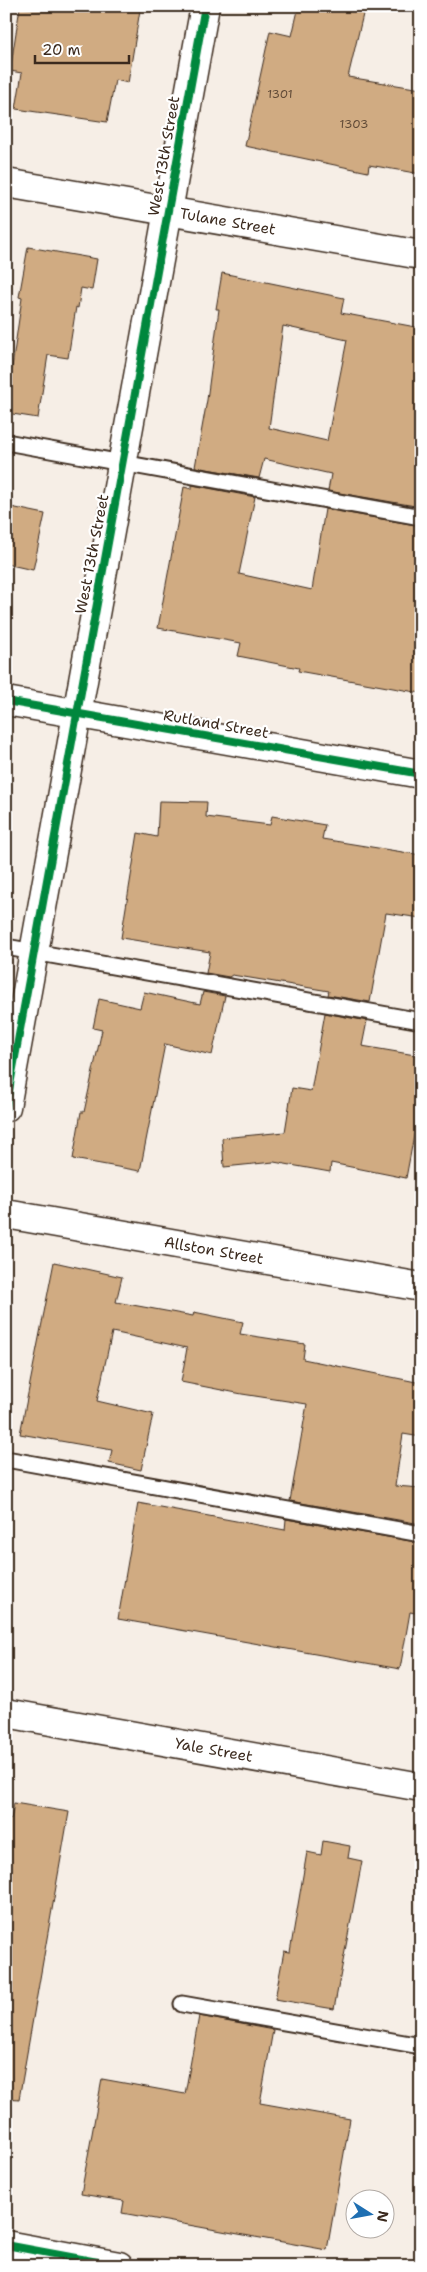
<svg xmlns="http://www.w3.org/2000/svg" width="427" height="2272" font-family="'Shantell Sans',sans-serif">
<rect width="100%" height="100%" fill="#f6eee6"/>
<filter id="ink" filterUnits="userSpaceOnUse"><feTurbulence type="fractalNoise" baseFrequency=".02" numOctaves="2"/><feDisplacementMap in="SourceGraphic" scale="10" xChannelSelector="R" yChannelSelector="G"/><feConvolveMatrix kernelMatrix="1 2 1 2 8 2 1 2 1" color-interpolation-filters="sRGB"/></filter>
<g filter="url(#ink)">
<g fill="#d0ab82" stroke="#3b2a1e" fill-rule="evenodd">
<path d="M50 6H117L140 10 128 83 115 80 107 122 16 109 22 73 10 71 20 7 49 11Z"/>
<path d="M299 6H365L348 77 421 89V174L369 165 368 172 245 146 270 31 292 36Z"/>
<path d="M28 247 97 259 92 290 81 288 78 308 76 307 68 358 48 355 38 418 6 413V373L11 374 22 298 19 297Z"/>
<path d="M222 273 344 298 341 313 421 328V507L328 491 331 474 264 459 259 478 195 467 207 400 219 309H216ZM283 326 347 340 327 441 269 428Z"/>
<path d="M192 485 255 497 239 574 312 590 325 509 421 526V693L298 671 299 668 238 656 241 643 158 628 184 487 192 489Z"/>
<path d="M6 506 45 514 33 570 6 564Z"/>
<path d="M159 801 207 802 206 817 270 825 272 816 325 825 322 839 421 855V918L386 913 370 1002 328 995 329 991 232 975 229 977 206 973 210 952 121 938 138 833 157 837Z"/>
<path d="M144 992 200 1004 203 992 225 996 212 1055 165 1044 140 1171 73 1159 81 1112H84L102 1030 93 1028 99 999 140 1008Z"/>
<path d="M325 1013 367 1021 362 1046 421 1056V1098L406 1178 331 1163 330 1172 274 1162 224 1167 222 1138 285 1132 292 1088 311 1091Z"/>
<path d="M54 1262 122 1277 116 1302 193 1316 194 1312 243 1322 240 1334 305 1344 303 1359 421 1383V1437L403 1434 395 1486 421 1488V1524L290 1501 307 1404 242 1394 181 1382 187 1348 112 1332 97 1401 153 1414 141 1470 109 1463 112 1450 20 1434Z"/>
<path d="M138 1503 285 1530 286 1519 421 1543V1614L410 1612 400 1669 118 1619Z"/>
<path d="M14 1803 69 1812 19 2099 6 2098V1818L11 1819Z"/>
<path d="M323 1841 350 1846 348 1858 362 1861 334 2009 275 1999 284 1951 290 1952 307 1852 321 1855Z"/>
<path d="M199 2016 273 2030 260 2103 350 2119 327 2250 122 2213 124 2201 81 2194 102 2079 185 2094Z"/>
</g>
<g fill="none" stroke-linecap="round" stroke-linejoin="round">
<g stroke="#3b2a1e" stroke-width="19">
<g id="service">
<path d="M6 442 421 517"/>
<path d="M6 947 421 1021"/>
<path d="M6 1459 421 1534"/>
<path d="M182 2004 421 2046"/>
</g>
</g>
<g stroke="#3b2a1e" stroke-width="31">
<g id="minor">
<path id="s1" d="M6 183 421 255"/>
<path d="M6 701 421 774"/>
<path d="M6 1107 205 6"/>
<path id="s2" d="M6 1214 421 1287"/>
</g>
</g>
<g stroke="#3b2a1e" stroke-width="31">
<g id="secondary">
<path id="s3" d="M6 1713 421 1787"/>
<path d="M6 2245 119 2266"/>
</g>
</g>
<use href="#service" stroke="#fff" stroke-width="15"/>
<use href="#minor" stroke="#fff" stroke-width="28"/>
<use href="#secondary" stroke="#fff" stroke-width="28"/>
<g stroke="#fff" stroke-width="11">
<g id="cycleway">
<path d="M6 701 421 774"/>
<path d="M6 1107 205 6"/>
<path d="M6 2245 119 2266"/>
</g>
</g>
<use href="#cycleway" stroke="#00873e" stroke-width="8"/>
</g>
</g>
<g text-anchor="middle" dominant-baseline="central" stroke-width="4.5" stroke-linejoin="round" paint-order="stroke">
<g font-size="12" fill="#604a37">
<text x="280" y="94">1301</text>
<text x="354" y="124">1303</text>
</g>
<g font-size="15" fill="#3b2a1e" stroke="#fff">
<text transform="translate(164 156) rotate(-80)">West 13th Street</text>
<text stroke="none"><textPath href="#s1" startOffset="225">Tulane Street</textPath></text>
<text transform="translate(92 554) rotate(-79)">West 13th Street</text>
<text transform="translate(216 724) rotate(10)">Rutland Street</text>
<text stroke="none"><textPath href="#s2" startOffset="211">Allston Street</textPath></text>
<text stroke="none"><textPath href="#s3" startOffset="211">Yale Street</textPath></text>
</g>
</g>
<rect width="427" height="2272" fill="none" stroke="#fff" stroke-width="25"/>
<rect x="12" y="12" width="402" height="2247" fill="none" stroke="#3b2a1e" stroke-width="2" filter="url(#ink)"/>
<g transform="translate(370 2214) rotate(101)"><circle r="24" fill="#ffffff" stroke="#b1aaa5"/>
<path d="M0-4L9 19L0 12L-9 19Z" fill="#1f6fb2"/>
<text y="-8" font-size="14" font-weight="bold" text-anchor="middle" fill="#3b2a1e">N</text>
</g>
<path d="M35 55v8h94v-8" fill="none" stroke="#3b2a1e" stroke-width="2.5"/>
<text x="42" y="55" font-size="15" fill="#3b2a1e" stroke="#ffffff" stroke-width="4" paint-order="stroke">20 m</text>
</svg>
